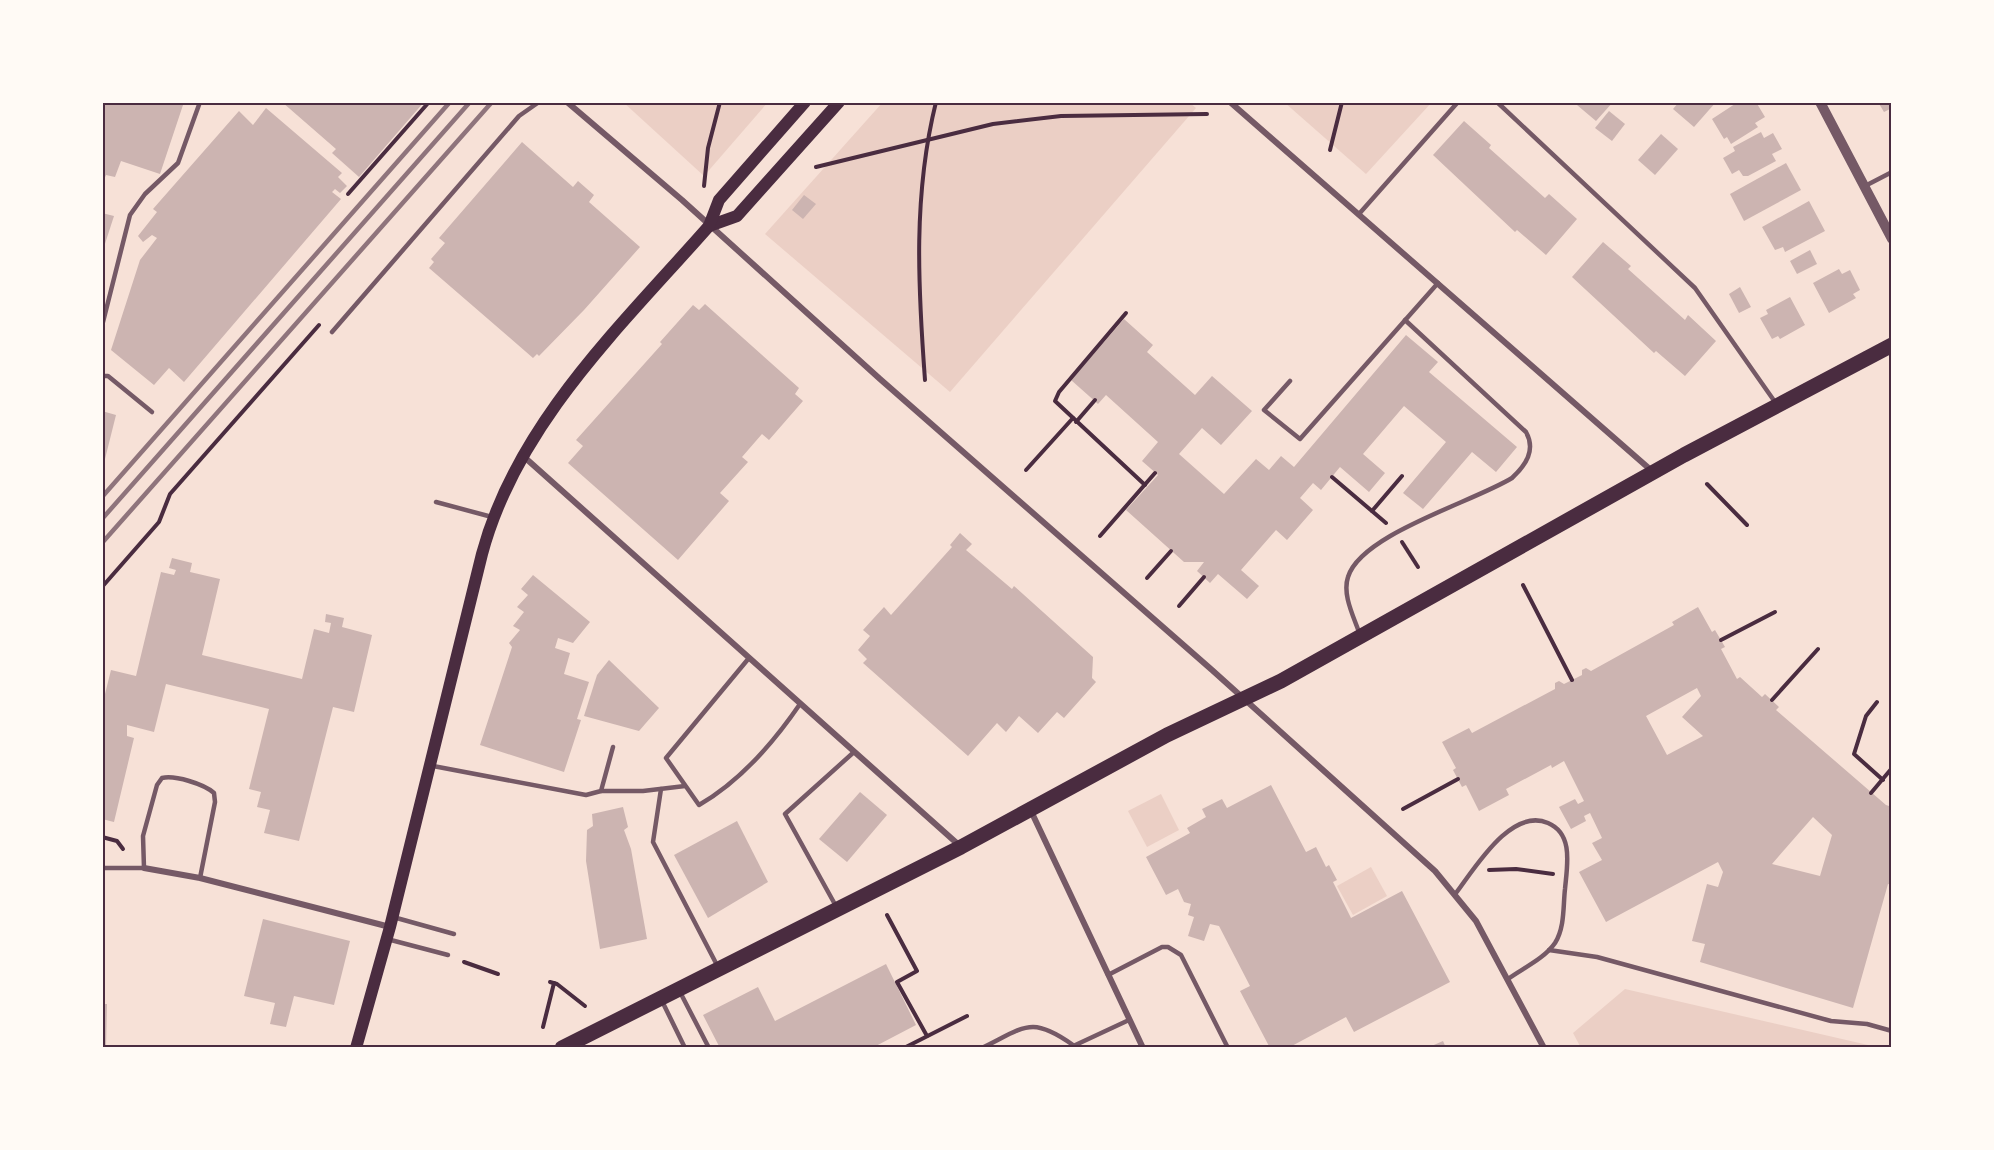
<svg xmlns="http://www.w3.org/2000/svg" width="1994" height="1150" font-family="Overpass,sans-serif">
<rect width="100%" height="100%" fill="#f7e1d7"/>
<g fill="#ebcfc5">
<path d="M623 102H768L704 176Z"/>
<path d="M883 102H1189L1196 108 950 392 765 234Z"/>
<path d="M1284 102H1432L1366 174Z"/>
<path d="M1161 794 1179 830 1147 847 1128 811Z"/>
<path d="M1371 867 1387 896 1353 915 1337 886Z"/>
<path d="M1625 989 1881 1048H1581L1573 1033Z"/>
</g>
<g fill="#ccb4b1" fill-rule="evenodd">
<path d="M102 102H184L160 174 121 161 115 177 106 175 102 184Z"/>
<path d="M282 102H424L359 177 332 153 336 149Z"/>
<path d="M1580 102H1613L1596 121 1577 105Z"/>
<path d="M1679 102H1716L1694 127 1673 109Z"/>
<path d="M1738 102H1744L1746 105 1756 102 1765 117 1755 123 1758 127 1731 144 1727 137 1724 139 1712 119Z"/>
<path d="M1878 102H1892V108L1884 112Z"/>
<path d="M266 108 342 173 338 177 347 186 340 193 335 189 332 192 341 199 184 382 169 368 154 385 111 350 140 260 157 238 152 235 143 242 138 236 157 212 153 209 239 111 253 125Z"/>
<path d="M1609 111 1625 124 1612 141 1595 128Z"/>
<path d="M1464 121 1491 145 1489 148 1545 198 1549 194 1577 219 1546 255 1517 230 1515 232 1433 155Z"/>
<path d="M1761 132 1764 138 1773 133 1782 149 1772 154 1776 161 1748 176H1743L1739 170 1732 174 1723 158 1735 151 1733 147Z"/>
<path d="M1661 134 1678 149 1655 175 1638 160Z"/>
<path d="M522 142 573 187 578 181 594 195 589 202 640 247 584 310 539 356 537 354 533 358 429 268 434 262 431 259 445 243 439 238Z"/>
<path d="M1786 163 1801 190 1744 221 1730 194Z"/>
<path d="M804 195 816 204 803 219 792 210Z"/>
<path d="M1809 201 1825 231 1785 252 1783 247 1775 250 1762 227Z"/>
<path d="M102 213 114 216 102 253Z"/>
<path d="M1603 242 1631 266 1628 269 1685 320 1688 315 1716 341 1685 376 1656 351 1654 353 1572 277Z"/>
<path d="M1810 250 1817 264 1797 274 1790 261Z"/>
<path d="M1839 269 1842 274 1850 270 1860 290 1853 294 1856 298 1829 313 1813 283Z"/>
<path d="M1740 287 1751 307 1739 313 1729 294Z"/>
<path d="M1790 297 1805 325 1780 339 1778 336 1772 339 1760 318 1768 314 1766 310Z"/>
<path d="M705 304 799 388 795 394 803 401 769 440 762 434 742 457 748 462 720 493 729 501 678 560 568 463 583 446 576 440 662 344 660 342 693 305 699 310Z"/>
<path d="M1124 319 1153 345 1147 352 1195 395 1212 376 1252 411 1221 445 1202 428 1179 454 1224 494 1256 459 1269 470 1281 456 1294 467 1406 335 1438 362 1429 372 1517 447 1496 472 1472 452 1423 509 1403 493 1446 442 1404 406 1363 454 1385 473 1369 492 1340 467 1321 490 1313 483 1300 498 1313 510 1287 540 1276 530 1241 570 1259 586 1247 599 1218 574 1210 583 1197 571 1204 562H1184L1126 510 1158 475 1142 461 1158 442 1106 395 1098 404 1071 380Z"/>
<path d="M102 411 116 415 105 459 102 458Z"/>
<path d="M960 533 972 544 966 550 1012 589 1014 586 1093 657 1092 678 1096 682 1064 718 1057 712 1038 733 1019 716 1006 732 997 723 968 756 863 663 867 659 858 650 870 636 863 630 873 619 884 607 891 615 952 547 950 545Z"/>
<path d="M172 558 192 563 190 572 220 579 202 655 302 679 314 629 329 633 331 623 325 622 326 614 344 618 342 627 372 635 354 712 333 707 299 841 264 833 270 810 257 807 261 792 249 789 269 709 166 684 154 732 127 725V736L134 738 114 822 102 819V706L111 670 136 676 161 572 174 575 176 570 169 568Z"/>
<path d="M533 575 590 622 573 643 558 638 555 648 570 653 564 674 589 682 577 719 581 720 564 772 480 745 512 647 509 643 520 630 513 626 524 612 517 607 528 595 521 589Z"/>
<path d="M1698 607 1712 632 1715 630 1725 647 1721 649 1737 679 1740 677 1762 697 1765 694 1779 707 1776 710 1886 805 1892 807V885L1888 884 1853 1008 1700 962 1705 944 1692 941 1707 884 1718 887 1723 872 1718 862 1606 922 1579 872 1602 860 1592 843 1602 838 1590 813 1584 816 1586 821 1571 829 1559 807 1575 799 1578 804 1584 801 1564 761 1552 768 1551 765 1506 789 1509 795 1479 811 1466 785 1462 787 1453 770 1456 768 1442 742 1469 728 1472 733 1555 689V683L1559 681 1564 684 1582 675V670L1586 668 1591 671 1674 625 1672 622ZM1697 688 1701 696 1682 717 1703 736 1667 755 1646 716ZM1813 817 1832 835 1820 876 1772 864Z"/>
<path d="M609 660 659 708 639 731 584 716 597 675Z"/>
<path d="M1271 785 1306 852 1316 847 1326 867 1329 865 1337 880 1333 882 1351 918 1402 891 1450 982 1354 1032 1346 1017 1288 1048H1270L1240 991 1250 986 1219 926 1210 924 1204 941 1188 936 1194 917 1188 915 1191 904 1184 902 1178 889 1166 895 1146 857 1190 833 1187 828 1206 817 1202 809 1222 799 1227 808Z"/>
<path d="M860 792 887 815 847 862 819 839Z"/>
<path d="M623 807 628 827 624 830 631 849 647 939 600 949 586 861 587 830 593 826 592 814Z"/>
<path d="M737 821 768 882 708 918 674 855Z"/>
<path d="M263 919 350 941 334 1005 294 996 286 1027 270 1024 275 1003 244 996Z"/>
<path d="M886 964 916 1025 872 1048H720L703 1015 758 987 775 1021Z"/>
<path d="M102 1004H107L106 1048H102Z"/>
<path d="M1443 1041 1446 1048H1427Z"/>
</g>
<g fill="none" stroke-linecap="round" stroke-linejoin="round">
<g stroke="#4a2c40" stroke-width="4">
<path d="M1330 150 1342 102"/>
<path d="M816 167 993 124 1061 116 1207 114"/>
<path d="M704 186 708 148 720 102"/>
<path d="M348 194 429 102"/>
<path d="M1126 313 1059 392 1055 401 1145 485"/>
<path d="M925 380C918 286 913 195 936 102"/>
<path d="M1076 422 1095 400"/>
<path d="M1026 470 1073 418"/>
<path d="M1332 477 1386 523"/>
<path d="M1707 484 1747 525"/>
<path d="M1372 511 1402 476"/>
<path d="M1100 536 1155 473"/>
<path d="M1402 542 1418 567"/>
<path d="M1147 578 1171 551"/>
<path d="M1523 585 1572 680"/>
<path d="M102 587 159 522 170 494 319 325"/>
<path d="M1179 606 1204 577"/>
<path d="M1721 640 1775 612"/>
<path d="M1772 700 1818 649"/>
<path d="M1877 702 1866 716 1854 754 1883 780"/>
<path d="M1871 793 1892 768"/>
<path d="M1403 809 1458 779"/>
<path d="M102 837 117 841 123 849"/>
<path d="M1489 870 1516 869 1553 874"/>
<path d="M887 915 917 971 897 982 927 1036"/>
<path d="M464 962 498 974"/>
<path d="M550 982 557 984 585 1006"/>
<path d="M543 1027 554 983"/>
<path d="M904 1048 967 1016"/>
</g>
<g stroke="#755966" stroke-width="4.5">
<path d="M1497 102 1695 288 1775 402"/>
<path d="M1865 186 1892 172"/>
<path d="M1359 214 1458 102"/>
<path d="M102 326 130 215 145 194 178 163 200 102"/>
<path d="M332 332 519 116 539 102"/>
<path d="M102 376H108L152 412"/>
<path d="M1290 381 1264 410 1300 439 1438 283"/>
<path d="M436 502 492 517"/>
<path d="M1360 635C1354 617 1342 595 1348 577 1361 534 1473 502 1512 478 1526 465 1536 450 1526 432L1405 320"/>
<path d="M749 658 666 758 699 805C739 782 774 742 800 704"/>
<path d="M433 766 586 795 601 791 613 747"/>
<path d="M661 789 653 842 718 967"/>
<path d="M601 791H643L685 786"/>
<path d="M102 868H144L143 836 157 785 162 778C175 775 204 784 214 793L215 802 200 878"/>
<path d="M1456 893C1475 868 1511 807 1548 823 1574 834 1567 866 1565 889 1563 906 1565 927 1555 943 1544 959 1523 968 1508 979"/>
<path d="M837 908 785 814 854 752"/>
<path d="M393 917 454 934"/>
<path d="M387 939 448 955"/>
<path d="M1549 950 1597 957 1831 1021 1867 1024 1892 1031"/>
<path d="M1108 975 1162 947H1168L1181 955 1228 1048"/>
<path d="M680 992 709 1048"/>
<path d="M662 1001 685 1048"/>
<path d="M982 1048C1025 1027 1031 1015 1073 1045"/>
<path d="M1069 1048 1129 1020"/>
</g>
<g stroke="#755966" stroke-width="6">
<path d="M567 102 682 200 880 379 1212 670 1435 871 1476 921 1544 1048"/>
<path d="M1230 102 1652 471"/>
<path d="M522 455 960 846"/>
<path d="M1031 811 1143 1048"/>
<path d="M144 868 200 878 390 927"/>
</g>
<path stroke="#755966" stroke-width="10" d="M1820 102 1892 239"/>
<g stroke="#4a2c40" stroke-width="12">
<path d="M709 226 737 216 839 102"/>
<path d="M356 1048 390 927 482 554C517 423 622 325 709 226L719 200 805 102"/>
</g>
<path stroke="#4a2c40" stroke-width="15" d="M562 1048 961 847 1167 735 1281 681 1684 455 1892 345"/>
<g stroke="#8f747c" stroke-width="4.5">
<path d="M102 497 450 102"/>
<path d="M102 519 470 102"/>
<path d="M102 543 492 102"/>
</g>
</g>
<rect width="1994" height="1150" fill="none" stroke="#fffaf5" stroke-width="207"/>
<rect x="104" y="104" width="1786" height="942" fill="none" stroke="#4a2c40" stroke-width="2"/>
</svg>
